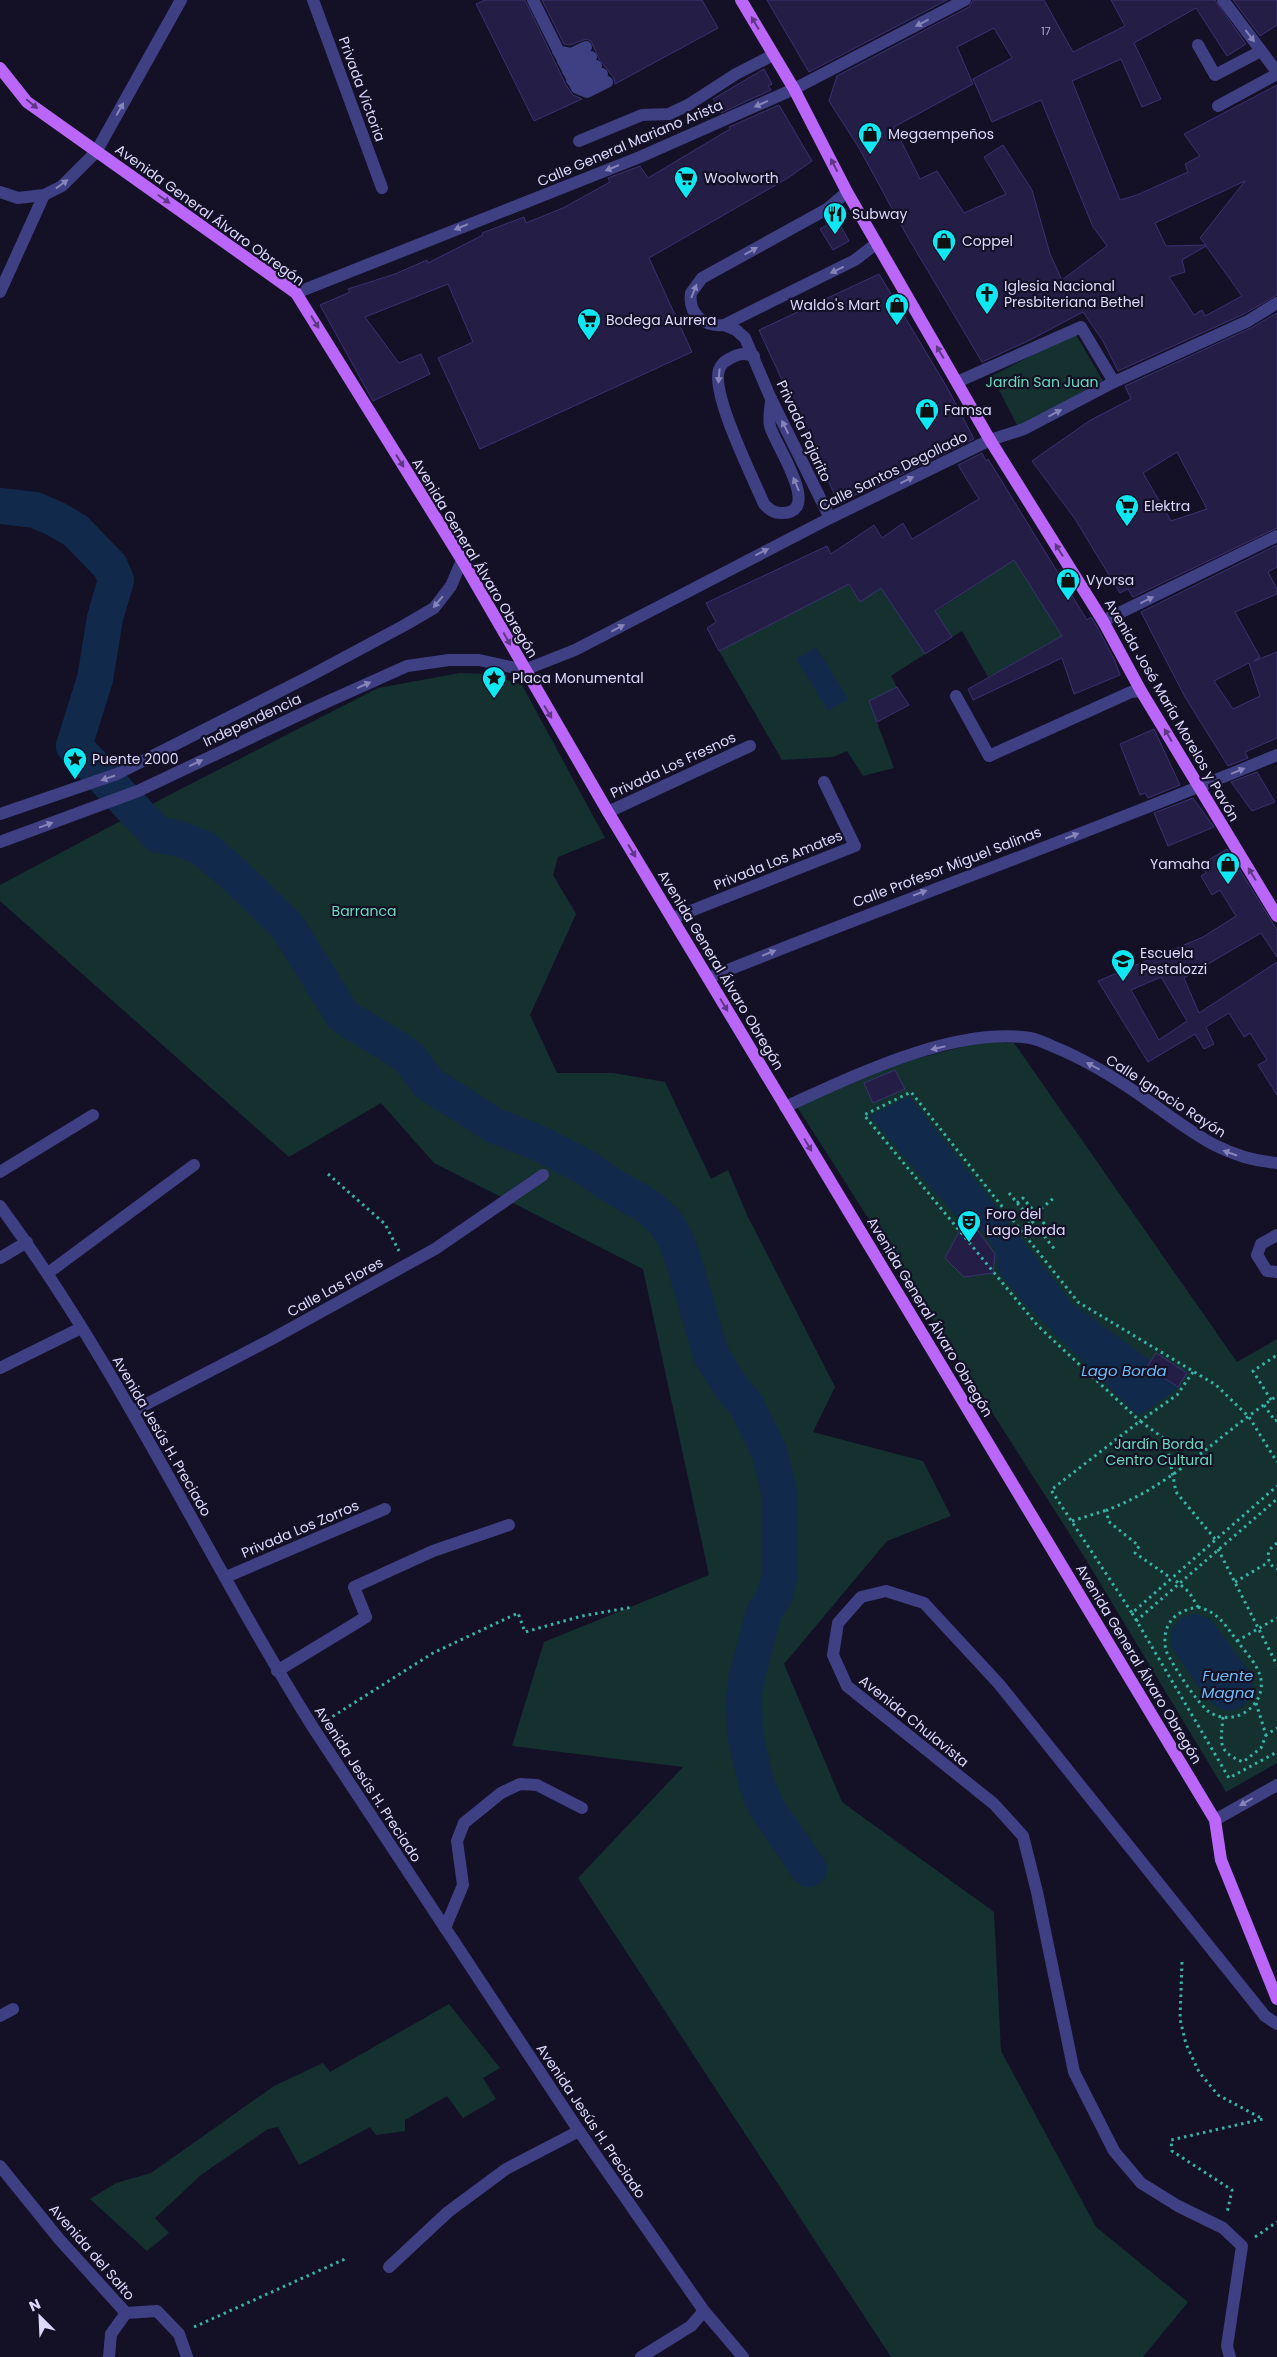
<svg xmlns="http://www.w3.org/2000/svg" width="1277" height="2357" font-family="Poppins,sans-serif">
<rect width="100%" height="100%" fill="#141127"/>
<g fill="#14312f">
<path d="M1075 333 1103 381 1018 427 992 376Z"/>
<path d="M1014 560 1062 636 988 677 962 631 952 637 935 612Z"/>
<path d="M848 584 860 601 881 588 925 654 891 676 897 687 869 701 894 768 863 776 847 751 833 757 782 760 719 651Z"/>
<path d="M460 673 491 674 522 685 605 838 558 857 553 875 576 914 530 1015 557 1073H613L665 1082 711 1179 728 1170 747 1215 835 1387 813 1432 923 1461 951 1516 887 1541 784 1664 842 1802 994 1912 1001 2051 1096 2227 1188 2302 1143 2357H891L578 1878 683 1767 512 1746 544 1642 709 1575 643 1269 434 1163 381 1103 289 1157 0 901V885L175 792 378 688Z"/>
<path d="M989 1040 1014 1043 1237 1362 1277 1339V1763L1226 1792 1085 1558 796 1105 904 1062Z"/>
<path d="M449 2004 500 2068 483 2078 496 2099 463 2118 447 2096 405 2120V2131L376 2135 370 2127 299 2165 278 2127 268 2129 202 2174 155 2218 169 2233 147 2251 90 2199 116 2183 151 2173 274 2086 323 2063 330 2072Z"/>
</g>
<g fill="#112a4b">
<path d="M816 647 848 699 828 711 796 659Z"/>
<path d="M909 1096 1073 1304 1151 1361 1148 1367 1178 1387 1172 1393 1138 1416 1026 1305 999 1273 996 1253 983 1232 960 1221 869 1116Z"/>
<path d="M1196 1614 1210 1619 1249 1671C1263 1699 1232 1724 1211 1702 1196 1686 1185 1665 1172 1648 1168 1629 1177 1616 1196 1614Z"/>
</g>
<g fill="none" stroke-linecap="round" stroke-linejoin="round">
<path stroke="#112a4b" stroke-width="36" d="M0 506 35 510 56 519 76 531 110 566 116 580 105 618 95 679 74 746 158 835 177 838 203 848 238 878 288 927 343 1016 408 1056 428 1083 476 1114 493 1125 538 1143 585 1167 611 1185 650 1208 665 1222 675 1238 684 1262 711 1355 733 1390 746 1404 770 1454 779 1491 780 1573 775 1595 764 1612 748 1673 744 1694 745 1735 757 1786 766 1807 809 1869"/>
</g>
<g fill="#241e47" stroke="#3b3172" fill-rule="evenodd">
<path d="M485 0H525L566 85 573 95 582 99 534 121 476 4Z"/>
<path d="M542 0H702L718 28 615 84 614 78 599 59 591 41 586 39 570 45 564 44Z"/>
<path d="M767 0H947L809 72Z"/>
<path d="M973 0H1044L1073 52 1125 26 1111 0H1215L1246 44 1227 56 1196 8 1134 43 1161 99 1142 107 1121 59 1072 81 1120 200 1137 195 1188 172 1185 164 1200 156 1184 134 1277 85V295L1244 314 1118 371 1103 341 1083 312 1028 341 982 362 906 234 859 148 829 101 837 76 969 7ZM994 28 1012 58 973 79 992 122 1041 100 1093 227 1107 246 1062 280 1050 254 1032 190 1003 145 984 157 1006 194 964 213 937 171 920 179 894 127 973 84 957 47ZM1245 181 1200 238 1206 245 1166 246 1155 223ZM1206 246 1242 296 1205 316 1202 310 1194 315 1169 277 1185 272 1182 260Z"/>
<path d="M1233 0H1277V25L1260 36Z"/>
<path d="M764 69 772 84 768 86 771 90 721 113 713 99Z"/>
<path d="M779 105 812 161 788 178 649 258 692 352 480 449 438 358 473 342 448 284 365 317 399 363 421 354 430 374 373 401 320 305 350 292 348 289 395 274 427 260 428 263 483 235 482 233 524 217 526 223 563 208 610 182 608 178 640 166 648 178 730 129 729 127Z"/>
<path d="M837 219 849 241 833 250 820 229Z"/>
<path d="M879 274 948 389 974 439 880 485 838 502 759 330Z"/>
<path d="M1277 313V528L1133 597 1128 589 1120 593 1075 519 1032 461 1089 421 1131 399 1125 386 1251 328ZM1177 452 1207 509 1171 521 1143 473Z"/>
<path d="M982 453 986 461 988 459 1087 620 1091 617 1096 625 1114 659 1120 675 1074 694 1062 658 973 700 968 689 1062 636 1014 560 935 611 952 637 925 654 881 588 860 602 849 584 719 651 707 628 716 622 706 603 827 546 831 554 874 525 882 538 903 523 912 539 979 499 958 465Z"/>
<path d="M1277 545V567L1268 572 1277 589V594L1235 612 1260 657 1254 661 1277 652V738L1245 752 1248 758 1228 766 1185 697 1141 612ZM1249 663 1260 696 1233 709 1214 681Z"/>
<path d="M897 687 909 705 877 722 869 701Z"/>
<path d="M1154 729 1180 785 1148 798 1145 793 1140 795 1120 744Z"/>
<path d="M1257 772 1275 802 1252 811 1231 782Z"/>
<path d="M1193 798 1214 827 1168 846 1154 813Z"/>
<path d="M1227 849 1277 930V957L1261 933 1184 978 1199 1013 1277 962V1095L1258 1065 1267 1060 1250 1033 1244 1037 1229 1013 1206 1027 1214 1044 1204 1049 1195 1034 1148 1062 1098 981 1203 937 1236 916 1220 890 1212 895 1201 876 1206 873 1200 865ZM1161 977 1187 1021 1159 1040 1131 990Z"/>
<path d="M895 1070 905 1089 873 1103 864 1083Z"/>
<path d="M960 1230 978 1231 995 1254 993 1273 964 1277 945 1258Z"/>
<path d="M1156 1353 1187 1373 1178 1387 1147 1367Z"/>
</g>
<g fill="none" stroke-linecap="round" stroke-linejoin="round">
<g stroke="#36b4a7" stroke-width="3" stroke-dasharray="2.5 4" stroke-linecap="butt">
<path d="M328 1174 385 1224 399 1251"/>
<path d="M1009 1193 1032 1221 1021 1230"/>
<path d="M1017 1203 1023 1198 1047 1227 1042 1232"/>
<path d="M1036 1213 1055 1197"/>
<path d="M1032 1221 1056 1251"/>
<path d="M1193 1372 1177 1395 1140 1421 1038 1326 864 1115 911 1092 1078 1302 1216 1385 1249 1417 1277 1462"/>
<path d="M1271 1400 1253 1371 1277 1355"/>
<path d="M1264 1405 1275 1421 1277 1420"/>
<path d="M1072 1521 1107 1510"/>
<path d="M1215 1539 1176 1492 1166 1440 1140 1421 1051 1490 1132 1613 1277 1486"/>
<path d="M1277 1543 1269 1550C1267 1559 1269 1565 1277 1569"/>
<path d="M1218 1549 1277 1665"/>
<path d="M1168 1576 1135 1553 1139 1546 1108 1521 1107 1510C1174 1485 1219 1434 1277 1396"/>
<path d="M1176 1581 1189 1592 1198 1607"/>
<path d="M1235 1582 1269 1562"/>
<path d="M1198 1607C1217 1612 1224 1623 1235 1638 1244 1651 1259 1665 1261 1680 1265 1709 1230 1728 1208 1711 1195 1700 1174 1667 1166 1651 1161 1626 1173 1611 1198 1607Z"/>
<path d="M1132 1613 1229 1778 1277 1752"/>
<path d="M1136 1621 1277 1499"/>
<path d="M1237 1641 1277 1618"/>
<path d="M1256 1703 1266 1735 1277 1728"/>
<path d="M1223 1717C1221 1742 1216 1751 1243 1762L1261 1748 1266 1735"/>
<path d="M327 1720 433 1653 518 1613 525 1632 582 1616 633 1607"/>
<path d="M1182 1962 1180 2019 1186 2044 1199 2072 1218 2095 1263 2119 1171 2140 1172 2151 1232 2190 1227 2213"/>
<path d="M1255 2237 1277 2222"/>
<path d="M194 2327 345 2259"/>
</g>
<g stroke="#3f3f84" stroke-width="12">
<path d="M313 0 382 188"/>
<path d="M533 0 577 88 587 92 607 82"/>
<path d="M1223 0 1277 72"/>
<path d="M1198 45 1215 75 1261 51"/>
<path d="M558 51 571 54 586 47"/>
<path d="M563 61 575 64 591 57"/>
<path d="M568 71 579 74 596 66"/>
<path d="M572 80 583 83 602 74"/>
<path d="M1218 106 1277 74"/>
<path d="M579 141 642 115 669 114 688 105 736 74 773 55"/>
<path d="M0 192 18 198 44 195 62 186 96 152 181 0"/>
<path d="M847 192 827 209 702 278 691 293C688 314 704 327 724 325L855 260 877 243"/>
<path d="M0 292 44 195"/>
<path d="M296 293 640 157 794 89 965 0"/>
<path d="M724 325 736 330 745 338 771 399 830 518"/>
<path d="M754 356C744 352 738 354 729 359 724 362 721 364 719 370 711 394 753 478 764 504 769 509 773 513 781 513 825 514 773 442 770 426 768 417 771 407 771 399"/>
<path d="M957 382 1081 327 1114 382"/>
<path d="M1103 621 1277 536"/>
<path d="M956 696 989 756 1131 692 1141 691"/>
<path d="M608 812 750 746"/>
<path d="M0 814 117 774 308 677 405 625 434 608 451 586 462 560"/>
<path d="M0 842 138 791 320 705 407 666 449 660H479L524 670 575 650 830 518 990 440 1024 429 1114 382 1248 321 1277 303"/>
<path d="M673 918 855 846 824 782"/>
<path d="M708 978C897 902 1089 833 1277 755"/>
<path d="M785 1107C854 1076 954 1026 1030 1038 1037 1039 1045 1043 1052 1046 1087 1060 1119 1080 1150 1102 1192 1132 1224 1159 1277 1163"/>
<path d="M0 1172 93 1115"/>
<path d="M0 1206C121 1370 206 1557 314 1729L579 2131 704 2311 743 2357"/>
<path d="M1277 1235 1261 1244 1257 1255 1267 1271 1277 1272"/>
<path d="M0 1258 27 1242"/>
<path d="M48 1273 194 1165"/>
<path d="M0 1368 81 1328"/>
<path d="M133 1411 270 1340 435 1249 543 1175"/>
<path d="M226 1577 385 1509"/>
<path d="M277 1671 366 1617 354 1587 433 1551 509 1525"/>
<path d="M1215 1820 1277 1785"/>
<path d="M445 1928 463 1885 457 1841 464 1823 501 1793 520 1784 537 1785 582 1808"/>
<path d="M0 2016 13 2009"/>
<path d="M0 2166 59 2239 126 2313 157 2311 179 2334 187 2357"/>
<path d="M389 2267 448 2212 506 2169 579 2131"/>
<path d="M109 2357 111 2334 126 2313"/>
<path d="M641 2357 691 2326 704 2311"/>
<path d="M1230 2357 1227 2346 1242 2246 1223 2228 1178 2206 1141 2183 1114 2151 1074 2072 1037 1892 1023 1836 994 1804 847 1686 833 1655 838 1623 861 1597 886 1591 924 1603 999 1684 1265 2016 1277 2024"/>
</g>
<g stroke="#ba66f8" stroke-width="12">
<path d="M741 0 794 89 847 192 990 440 1103 621 1141 691 1277 916"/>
<path d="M0 68 27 102 296 293 462 560 608 812 1215 1820 1221 1860 1277 1999"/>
</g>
</g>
<defs><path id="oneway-solid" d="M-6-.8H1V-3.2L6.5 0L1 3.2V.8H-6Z" transform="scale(1.25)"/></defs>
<g fill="#5f3785">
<use href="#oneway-solid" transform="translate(755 23) rotate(-121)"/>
<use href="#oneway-solid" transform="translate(32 104) rotate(39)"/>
<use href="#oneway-solid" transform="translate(834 165) rotate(-117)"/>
<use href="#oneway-solid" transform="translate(164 199) rotate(35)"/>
<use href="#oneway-solid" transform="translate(315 322) rotate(58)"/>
<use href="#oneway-solid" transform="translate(940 352) rotate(-120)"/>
<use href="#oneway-solid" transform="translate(400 461) rotate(58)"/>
<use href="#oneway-solid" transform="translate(1059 550) rotate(-122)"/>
<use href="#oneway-solid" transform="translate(507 639) rotate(61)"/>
<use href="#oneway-solid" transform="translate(548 712) rotate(59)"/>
<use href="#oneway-solid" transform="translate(1168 735) rotate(-121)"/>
<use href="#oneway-solid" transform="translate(632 851) rotate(59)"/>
<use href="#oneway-solid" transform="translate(1252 874) rotate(-121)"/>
<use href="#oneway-solid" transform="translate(724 1005) rotate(59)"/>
<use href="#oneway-solid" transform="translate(808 1145) rotate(59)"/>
</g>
<g fill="#8684ba">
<use href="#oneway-solid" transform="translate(922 23) rotate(152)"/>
<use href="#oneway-solid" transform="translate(1250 36) rotate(53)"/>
<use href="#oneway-solid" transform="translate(761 104) rotate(156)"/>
<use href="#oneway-solid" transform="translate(120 109) rotate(-61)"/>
<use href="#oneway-solid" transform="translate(612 168) rotate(158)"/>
<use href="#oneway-solid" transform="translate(62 184) rotate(-36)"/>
<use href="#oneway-solid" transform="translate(461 227) rotate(158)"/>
<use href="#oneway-solid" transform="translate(751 251) rotate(-29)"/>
<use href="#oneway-solid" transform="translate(837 270) rotate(154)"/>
<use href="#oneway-solid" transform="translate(694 291) rotate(-69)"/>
<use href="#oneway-solid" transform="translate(719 376) rotate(95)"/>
<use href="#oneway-solid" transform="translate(1055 413) rotate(-28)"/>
<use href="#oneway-solid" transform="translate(785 427) rotate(-116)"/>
<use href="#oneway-solid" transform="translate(907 480) rotate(-26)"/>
<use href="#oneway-solid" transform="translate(796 484) rotate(-113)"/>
<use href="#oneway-solid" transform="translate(762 552) rotate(-27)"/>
<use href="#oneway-solid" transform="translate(1147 600) rotate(-26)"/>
<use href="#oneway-solid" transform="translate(438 602) rotate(130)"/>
<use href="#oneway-solid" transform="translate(618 628) rotate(-28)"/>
<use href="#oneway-solid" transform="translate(364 685) rotate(-24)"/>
<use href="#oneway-solid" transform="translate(196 763) rotate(-25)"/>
<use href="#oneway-solid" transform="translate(1238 771) rotate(-22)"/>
<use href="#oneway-solid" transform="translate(108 778) rotate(161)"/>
<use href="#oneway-solid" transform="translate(46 825) rotate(-20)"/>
<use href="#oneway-solid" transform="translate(1072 836) rotate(-21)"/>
<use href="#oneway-solid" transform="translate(920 893) rotate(-21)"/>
<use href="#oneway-solid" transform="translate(769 953) rotate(-22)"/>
<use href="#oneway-solid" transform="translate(938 1048) rotate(167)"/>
<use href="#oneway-solid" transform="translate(1093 1066) rotate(-152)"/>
<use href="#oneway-solid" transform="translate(1230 1153) rotate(-161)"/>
<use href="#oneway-solid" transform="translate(1246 1802) rotate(150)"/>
</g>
<defs>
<g id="shop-pin" transform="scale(1.25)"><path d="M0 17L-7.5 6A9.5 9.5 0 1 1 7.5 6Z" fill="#0fe7f3" stroke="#141127"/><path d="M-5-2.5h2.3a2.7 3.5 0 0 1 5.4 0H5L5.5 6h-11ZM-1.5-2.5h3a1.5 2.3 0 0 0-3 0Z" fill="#111"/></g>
<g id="supermarket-pin" transform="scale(1.25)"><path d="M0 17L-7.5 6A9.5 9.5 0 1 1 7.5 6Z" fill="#0fe7f3" stroke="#141127"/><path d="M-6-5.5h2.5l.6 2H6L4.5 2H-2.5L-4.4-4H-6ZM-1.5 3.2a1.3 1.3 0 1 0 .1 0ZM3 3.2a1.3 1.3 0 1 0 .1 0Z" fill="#111"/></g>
<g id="restaurant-pin" transform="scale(1.25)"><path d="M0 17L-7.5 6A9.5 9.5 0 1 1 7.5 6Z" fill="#0fe7f3" stroke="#141127"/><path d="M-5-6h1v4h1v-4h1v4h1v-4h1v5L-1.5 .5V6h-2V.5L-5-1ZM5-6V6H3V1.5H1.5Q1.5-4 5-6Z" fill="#111"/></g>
<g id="church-pin" transform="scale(1.25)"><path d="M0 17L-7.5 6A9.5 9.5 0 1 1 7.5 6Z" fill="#0fe7f3" stroke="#141127"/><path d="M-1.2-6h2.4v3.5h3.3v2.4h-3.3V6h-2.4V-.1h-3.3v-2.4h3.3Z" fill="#111"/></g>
<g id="sight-pin" transform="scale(1.25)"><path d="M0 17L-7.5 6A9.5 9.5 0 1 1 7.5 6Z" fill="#0fe7f3" stroke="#141127"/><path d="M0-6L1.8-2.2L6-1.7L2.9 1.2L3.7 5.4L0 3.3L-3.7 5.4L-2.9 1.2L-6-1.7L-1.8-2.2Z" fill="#111"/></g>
<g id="school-pin" transform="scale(1.25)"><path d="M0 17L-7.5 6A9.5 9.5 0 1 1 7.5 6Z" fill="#0fe7f3" stroke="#141127"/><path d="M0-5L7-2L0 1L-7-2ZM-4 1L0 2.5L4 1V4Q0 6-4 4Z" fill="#111"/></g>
<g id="theatre-pin" transform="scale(1.25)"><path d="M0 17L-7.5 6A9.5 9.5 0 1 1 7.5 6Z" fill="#0fe7f3" stroke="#141127"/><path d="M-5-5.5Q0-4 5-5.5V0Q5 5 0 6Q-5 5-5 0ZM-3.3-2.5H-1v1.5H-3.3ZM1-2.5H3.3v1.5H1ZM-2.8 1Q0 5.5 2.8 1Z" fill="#111"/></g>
</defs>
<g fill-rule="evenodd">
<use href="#shop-pin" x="870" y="134"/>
<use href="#supermarket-pin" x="686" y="178"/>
<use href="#restaurant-pin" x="835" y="214"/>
<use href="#shop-pin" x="944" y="241"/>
<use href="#church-pin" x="987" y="294"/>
<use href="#shop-pin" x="897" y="305"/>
<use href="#supermarket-pin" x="589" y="320"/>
<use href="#shop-pin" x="927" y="410"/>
<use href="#supermarket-pin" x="1127" y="506"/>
<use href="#shop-pin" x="1068" y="580"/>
<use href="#sight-pin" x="494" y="678"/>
<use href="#sight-pin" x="75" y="759"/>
<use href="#shop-pin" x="1228" y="864"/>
<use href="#school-pin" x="1123" y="961"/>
<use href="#theatre-pin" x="969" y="1222"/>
</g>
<g text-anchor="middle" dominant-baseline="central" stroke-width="4.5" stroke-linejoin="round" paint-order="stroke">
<g font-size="11" fill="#aeaad0">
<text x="1046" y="31">17</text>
</g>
<g font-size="14" fill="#dcd9fd" stroke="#141127">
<text transform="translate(362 89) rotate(70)">Privada Victoria</text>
<text transform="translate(630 143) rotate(-23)">Calle General Mariano Arista</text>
<text transform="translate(210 215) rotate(36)">Avenida General Álvaro Obregón</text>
<text transform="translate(804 431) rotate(65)">Privada Pajarito</text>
<text transform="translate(893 471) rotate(-26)">Calle Santos Degollado</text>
<text transform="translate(475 558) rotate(59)">Avenida General Álvaro Obregón</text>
<text transform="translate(1172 710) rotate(60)">Avenida José María Morelos y Pavón</text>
<text transform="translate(252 720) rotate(-25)">Independencia</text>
<text transform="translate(673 765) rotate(-25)">Privada Los Fresnos</text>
<text transform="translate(778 860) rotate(-22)">Privada Los Amates</text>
<text transform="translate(947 867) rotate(-21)">Calle Profesor Miguel Salinas</text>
<text transform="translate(721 970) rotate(59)">Avenida General Álvaro Obregón</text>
<text transform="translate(1166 1096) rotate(33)">Calle Ignacio Rayón</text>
<text transform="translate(335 1287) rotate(-29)">Calle Las Flores</text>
<text transform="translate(930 1317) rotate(59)">Avenida General Álvaro Obregón</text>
<text transform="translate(162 1436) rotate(60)">Avenida Jesús H. Preciado</text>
<text transform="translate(300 1529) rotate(-23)">Privada Los Zorros</text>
<text transform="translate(1139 1664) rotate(59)">Avenida General Álvaro Obregón</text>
<text transform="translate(914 1721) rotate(39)">Avenida Chulavista</text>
<text transform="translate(368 1784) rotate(57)">Avenida Jesús H. Preciado</text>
<text transform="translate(591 2121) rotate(56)">Avenida Jesús H. Preciado</text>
<text transform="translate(92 2252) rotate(49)">Avenida del Salto</text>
</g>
<g font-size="14" fill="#dcd9fd" stroke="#141127" text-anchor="start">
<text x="888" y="134">Megaempeños</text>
<text x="704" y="178">Woolworth</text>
<text x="852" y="214">Subway</text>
<text x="962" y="241">Coppel</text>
<text x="1004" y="286">Iglesia Nacional<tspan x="1004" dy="16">Presbiteriana Bethel</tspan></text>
<text x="880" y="305" text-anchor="end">Waldo's Mart</text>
<text x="606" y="320">Bodega Aurrera</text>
<text x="944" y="410">Famsa</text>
<text x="1144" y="506">Elektra</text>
<text x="1086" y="580">Vyorsa</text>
<text x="512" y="678">Placa Monumental</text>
<text x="92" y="759">Puente 2000</text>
<text x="1210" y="864" text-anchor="end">Yamaha</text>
<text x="1140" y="953">Escuela<tspan x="1140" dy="16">Pestalozzi</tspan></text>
<text x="986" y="1214">Foro del<tspan x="986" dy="16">Lago Borda</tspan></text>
</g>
<g font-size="14" fill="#68dbb9" stroke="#141127">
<text x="1042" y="382">Jardín San Juan</text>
<text x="364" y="911">Barranca</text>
<text x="1159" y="1444">Jardín Borda<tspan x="1159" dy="16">Centro Cultural</tspan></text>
</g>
<g font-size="15" font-style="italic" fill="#6dbef8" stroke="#141127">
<text x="1124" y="1370">Lago Borda</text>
<text x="1228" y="1675">Fuente<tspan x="1228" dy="17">Magna</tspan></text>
</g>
</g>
<g transform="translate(40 2317) rotate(336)" stroke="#141127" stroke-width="4" paint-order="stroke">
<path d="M0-4L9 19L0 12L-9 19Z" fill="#dcd9fd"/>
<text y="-8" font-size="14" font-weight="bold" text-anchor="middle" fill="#dcd9fd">N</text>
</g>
</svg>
